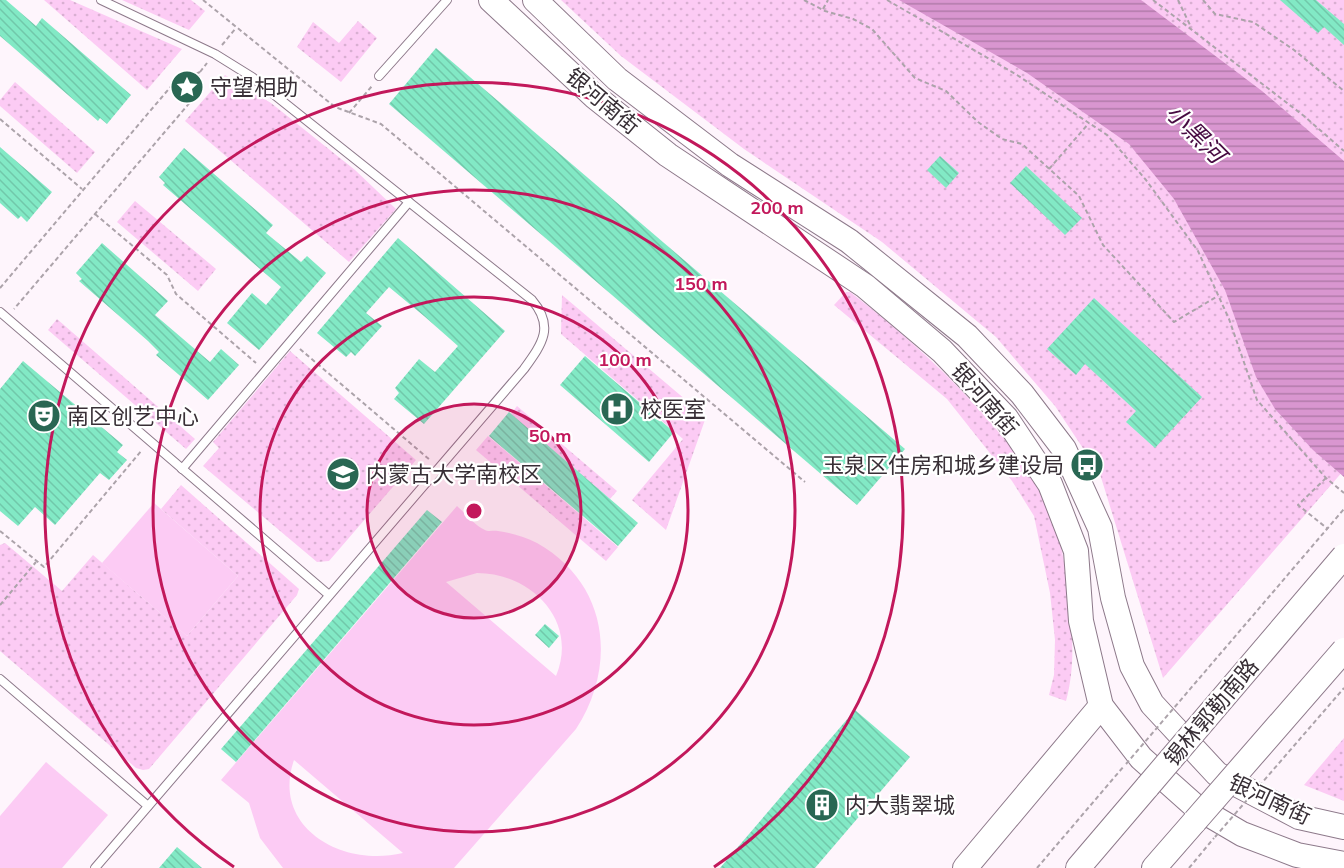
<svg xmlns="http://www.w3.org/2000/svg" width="1344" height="868" font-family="Mulish,'Noto Sans SC',sans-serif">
<defs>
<pattern id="green-dots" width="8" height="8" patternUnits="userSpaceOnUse" patternTransform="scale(1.5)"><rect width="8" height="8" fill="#fccbf4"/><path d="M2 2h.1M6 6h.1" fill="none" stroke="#d9afd2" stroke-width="1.8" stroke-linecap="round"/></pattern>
<pattern id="water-rules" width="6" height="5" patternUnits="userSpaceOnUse" patternTransform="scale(1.5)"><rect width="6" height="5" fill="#d996d0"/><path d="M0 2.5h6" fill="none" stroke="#b17baa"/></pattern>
<pattern id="building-back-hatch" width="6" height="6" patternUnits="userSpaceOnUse" patternTransform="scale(1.5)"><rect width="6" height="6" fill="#82e9c5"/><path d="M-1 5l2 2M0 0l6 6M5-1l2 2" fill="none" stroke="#71c8aa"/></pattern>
</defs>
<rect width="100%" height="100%" fill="#fef5fc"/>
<g fill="url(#green-dots)">
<path d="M44 0H70L182 49 147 90Z"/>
<path d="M122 0H191L205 11 189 30Z"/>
<path d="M561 0H1344V470L1163 678 1100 474 1055 406 996 337 882 242 744 149 621 56Z"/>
<path d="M358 21 377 38 341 82 297 47 313 22 339 43Z"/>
<path d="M225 75 271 103 355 170 396 209 349 262 185 121Z"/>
<path d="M15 82 95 152 77 173 0 106V100Z"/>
<path d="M135 201 216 269 198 291 117 222Z"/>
<path d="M846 292H850C904 333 952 377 996 429 1014 450 1034 474 1046 500 1060 532 1066 566 1069 602 1073 636 1075 668 1066 701L1049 695 1054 675 1055 640 1050 593 1034 516 1012 481 947 399 834 305Z"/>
<path d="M562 295 706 417 666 530 632 500 683 439 561 334Z"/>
<path d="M57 319 195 439 186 449 48 330Z"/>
<path d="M290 351 416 460 329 561 317 562 203 466 219 448 213 442Z"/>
<path d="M517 406 617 491 610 499 511 414Z"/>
<path d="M488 436 618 547 606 561 476 450Z"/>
<path d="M181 485 299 589 297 595 149 769 143 770 136 768 0 651V545L5 543 62 591 93 555 187 636 238 576 161 509Z"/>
<path d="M1344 738V801L1304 785Z"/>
</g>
<g fill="#fccbf4" fill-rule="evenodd">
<path d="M154 503 238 576 187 636 102 563Z"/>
<path d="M457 506C465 513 475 526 485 530 488 532 494 530 498 531 512 533 525 537 537 543 608 583 618 664 576 729L454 868H283L260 838 249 803 221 780ZM477 573C531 573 579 621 556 676L446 582ZM294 760 403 853C340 868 271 826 294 760Z"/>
<path d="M46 762 108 815 62 868H0V816Z"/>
</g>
<path fill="url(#water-rules)" d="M899 0H1141L1262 91 1344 161V477L1313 450 1275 409 1256 377 1225 290 1174 199 1129 144 1027 73Z"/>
<g fill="url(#building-back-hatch)">
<path d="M0 0H6L36 26 42 18 131 95 107 124 100 118 98 121 0 36Z"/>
<path d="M1280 0H1316L1344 24V45L1324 27 1318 33Z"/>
<path d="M436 48 905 449 857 505 389 104Z"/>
<path d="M0 147 52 192 27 222 21 216 18 219 0 203Z"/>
<path d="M184 148 273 225 266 233 301 262 307 256 326 273 259 350 227 323 252 293 266 305 281 287 163 185 165 183 159 177Z"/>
<path d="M940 156 959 173 946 188 927 170Z"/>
<path d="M1026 166 1082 218 1065 235 1010 183Z"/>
<path d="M398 238 505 331 424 424 394 399 399 393 395 388 419 359 435 372 458 346 424 316 389 287 366 313 382 326 355 356 351 352 346 357 317 333Z"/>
<path d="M102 243 168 301 155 315 210 362 221 349 239 365 208 400 156 355 159 352 148 341 79 281 82 279 76 273Z"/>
<path d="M1094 298 1202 397 1155 448 1126 422 1136 411 1085 364 1076 375 1047 349Z"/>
<path d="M585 356 674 432 649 462 560 385Z"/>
<path d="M23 361 123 445 117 452 127 460 109 480 100 473 55 525 35 507 18 526 0 511V389Z"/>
<path d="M509 412 638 523 618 546 489 436Z"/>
<path d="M427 510 442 522 236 762 221 749Z"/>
<path d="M545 624 559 636 549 648 535 635Z"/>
<path d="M855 710 910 757 815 868H720Z"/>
<path d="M177 847 202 868H159Z"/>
</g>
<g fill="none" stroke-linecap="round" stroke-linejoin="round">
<g stroke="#8d798a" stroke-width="10">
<g id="lane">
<path d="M379 76 447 0"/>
<path d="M0 312 329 595"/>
<path d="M182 469 409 202"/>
<path d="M0 679 148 806"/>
<path d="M95 868 524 369C542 344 555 327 532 300L252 77 215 54 101 0"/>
</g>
</g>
<g stroke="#8d798a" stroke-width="26">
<g id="secondary">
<path d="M491 0 594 96 668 155 865 286 942 351 1006 418 1050 484 1076 551 1081 621 1101 706 1141 758 1196 807 1242 834 1297 855 1344 864"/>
<path d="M535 0 617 79 730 165 849 241 967 336 1022 394 1064 449 1100 528 1113 598 1132 666 1152 704 1217 774 1299 817 1344 827"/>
<path d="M965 868 1101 706"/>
<path d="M1078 868 1148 786"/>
<path d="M1154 868 1195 821"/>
</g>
</g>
<g stroke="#aca3aa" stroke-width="2" stroke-dasharray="4.5 3" stroke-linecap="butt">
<path d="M203 0 335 107 381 124 805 482"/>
<path d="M804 0 825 11 853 19 872 29 915 78 946 91 978 122 1002 139 1022 144 1079 196 1103 245 1174 322 1218 296"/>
<path d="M887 0 1017 75 1107 135 1146 180 1198 251 1229 319 1257 400 1326 478 1344 493"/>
<path d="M1153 0 1304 116 1344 151"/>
<path d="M1178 0 1191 27"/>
<path d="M1203 0 1215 14 1253 22 1294 50 1344 91"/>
<path d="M823 9 828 0"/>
<path d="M222 45 236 28"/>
<path d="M200 72 207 63"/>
<path d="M349 113 372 86"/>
<path d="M0 119 82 189"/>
<path d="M1049 169 1089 123"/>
<path d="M95 214 167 275 176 294 256 363"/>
<path d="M0 288 173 84 200 72 192 100 14 309"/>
<path d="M300 349 430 460"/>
<path d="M1326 478 1298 505 1328 529"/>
<path d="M0 531 44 567 142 450"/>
<path d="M0 605 36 562"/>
<path d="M1037 868 1124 766"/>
<path d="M1189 868 1214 838"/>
</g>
<use href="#lane" stroke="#fff" stroke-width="8"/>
<use href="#secondary" stroke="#fff" stroke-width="24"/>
<g stroke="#8d798a" stroke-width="26" stroke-linecap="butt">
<g id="secondary-bridge">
<path d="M1148 786 1344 556"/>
<path d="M1195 821 1344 650"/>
</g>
</g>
<g stroke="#aca3aa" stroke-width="2" stroke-dasharray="4.5 3" stroke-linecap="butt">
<path d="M1126 764 1344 509"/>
<path d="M1215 837 1344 688"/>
</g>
<use href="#secondary-bridge" stroke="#fff" stroke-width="24"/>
</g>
<circle cx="474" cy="511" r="107" fill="#c2185b" fill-opacity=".12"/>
<g fill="none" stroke="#c2185b" stroke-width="3">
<circle cx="474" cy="511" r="107"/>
<circle cx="474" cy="511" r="214"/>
<circle cx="474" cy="511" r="321"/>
<path d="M234 867A429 429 0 1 1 714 867"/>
</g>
<defs>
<g id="sight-disc" transform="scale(1.725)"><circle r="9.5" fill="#296753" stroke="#fff"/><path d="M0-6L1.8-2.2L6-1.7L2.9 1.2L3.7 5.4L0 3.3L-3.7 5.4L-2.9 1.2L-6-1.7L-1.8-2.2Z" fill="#fff"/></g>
<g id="hospital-disc" transform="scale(1.725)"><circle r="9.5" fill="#296753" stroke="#fff"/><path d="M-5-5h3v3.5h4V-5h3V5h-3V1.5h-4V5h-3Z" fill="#fff"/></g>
<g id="theatre-disc" transform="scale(1.725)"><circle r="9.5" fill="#296753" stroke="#fff"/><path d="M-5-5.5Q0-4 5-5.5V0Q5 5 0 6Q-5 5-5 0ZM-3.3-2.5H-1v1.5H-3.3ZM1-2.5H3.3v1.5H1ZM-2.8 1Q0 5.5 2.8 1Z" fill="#fff"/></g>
<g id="bus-disc" transform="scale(1.725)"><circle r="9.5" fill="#296753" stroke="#fff"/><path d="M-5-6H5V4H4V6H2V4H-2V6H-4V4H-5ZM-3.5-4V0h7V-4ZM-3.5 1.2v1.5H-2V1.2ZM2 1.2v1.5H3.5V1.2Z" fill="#fff"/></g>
<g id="university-disc" transform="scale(1.725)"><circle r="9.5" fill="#296753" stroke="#fff"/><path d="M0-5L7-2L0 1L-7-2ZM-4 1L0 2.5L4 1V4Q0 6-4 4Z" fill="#fff"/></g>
<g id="building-disc" transform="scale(1.725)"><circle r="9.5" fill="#296753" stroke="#fff"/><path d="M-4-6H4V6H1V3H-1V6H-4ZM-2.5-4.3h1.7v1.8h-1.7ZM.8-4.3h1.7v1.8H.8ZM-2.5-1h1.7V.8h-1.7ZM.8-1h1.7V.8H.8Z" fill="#fff"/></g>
</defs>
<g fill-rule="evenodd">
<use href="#sight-disc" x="187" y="87"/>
<use href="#hospital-disc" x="617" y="409"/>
<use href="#theatre-disc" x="44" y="416"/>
<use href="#bus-disc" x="1087" y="465"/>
<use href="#university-disc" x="343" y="474"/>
<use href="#building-disc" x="822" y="805"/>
</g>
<g text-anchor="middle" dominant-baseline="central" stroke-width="4.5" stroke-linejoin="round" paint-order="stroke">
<g font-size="22" fill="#382f36" stroke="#fff" text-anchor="start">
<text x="210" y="87">守望相助</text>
<text x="640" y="409">校医室</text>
<text x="67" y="416">南区创艺中心</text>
<text x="1064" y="465" text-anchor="end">玉泉区住房和城乡建设局</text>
<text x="366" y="474">内蒙古大学南校区</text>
<text x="845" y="805">内大翡翠城</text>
</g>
<g font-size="22" fill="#382f36" stroke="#fff">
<text transform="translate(603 101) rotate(40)">银河南街</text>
<text transform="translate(985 399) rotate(49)">银河南街</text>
<text transform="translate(1211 712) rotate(-50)">锡林郭勒南路</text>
<text transform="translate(1270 799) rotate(25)">银河南街</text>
</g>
<g font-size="24" font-style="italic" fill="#470b42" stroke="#fff">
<text transform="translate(1196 133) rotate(45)">小黑河</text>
</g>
</g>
<circle cx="474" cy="511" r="9" fill="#c2185b" stroke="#fff" stroke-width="3"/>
<g font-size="18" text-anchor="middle" font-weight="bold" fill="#c2185b" stroke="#fff" stroke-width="4.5" stroke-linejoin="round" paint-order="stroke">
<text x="777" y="214">200 m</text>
<text x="701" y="290">150 m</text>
<text x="625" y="366">100 m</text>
<text x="550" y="442">50 m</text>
</g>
</svg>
